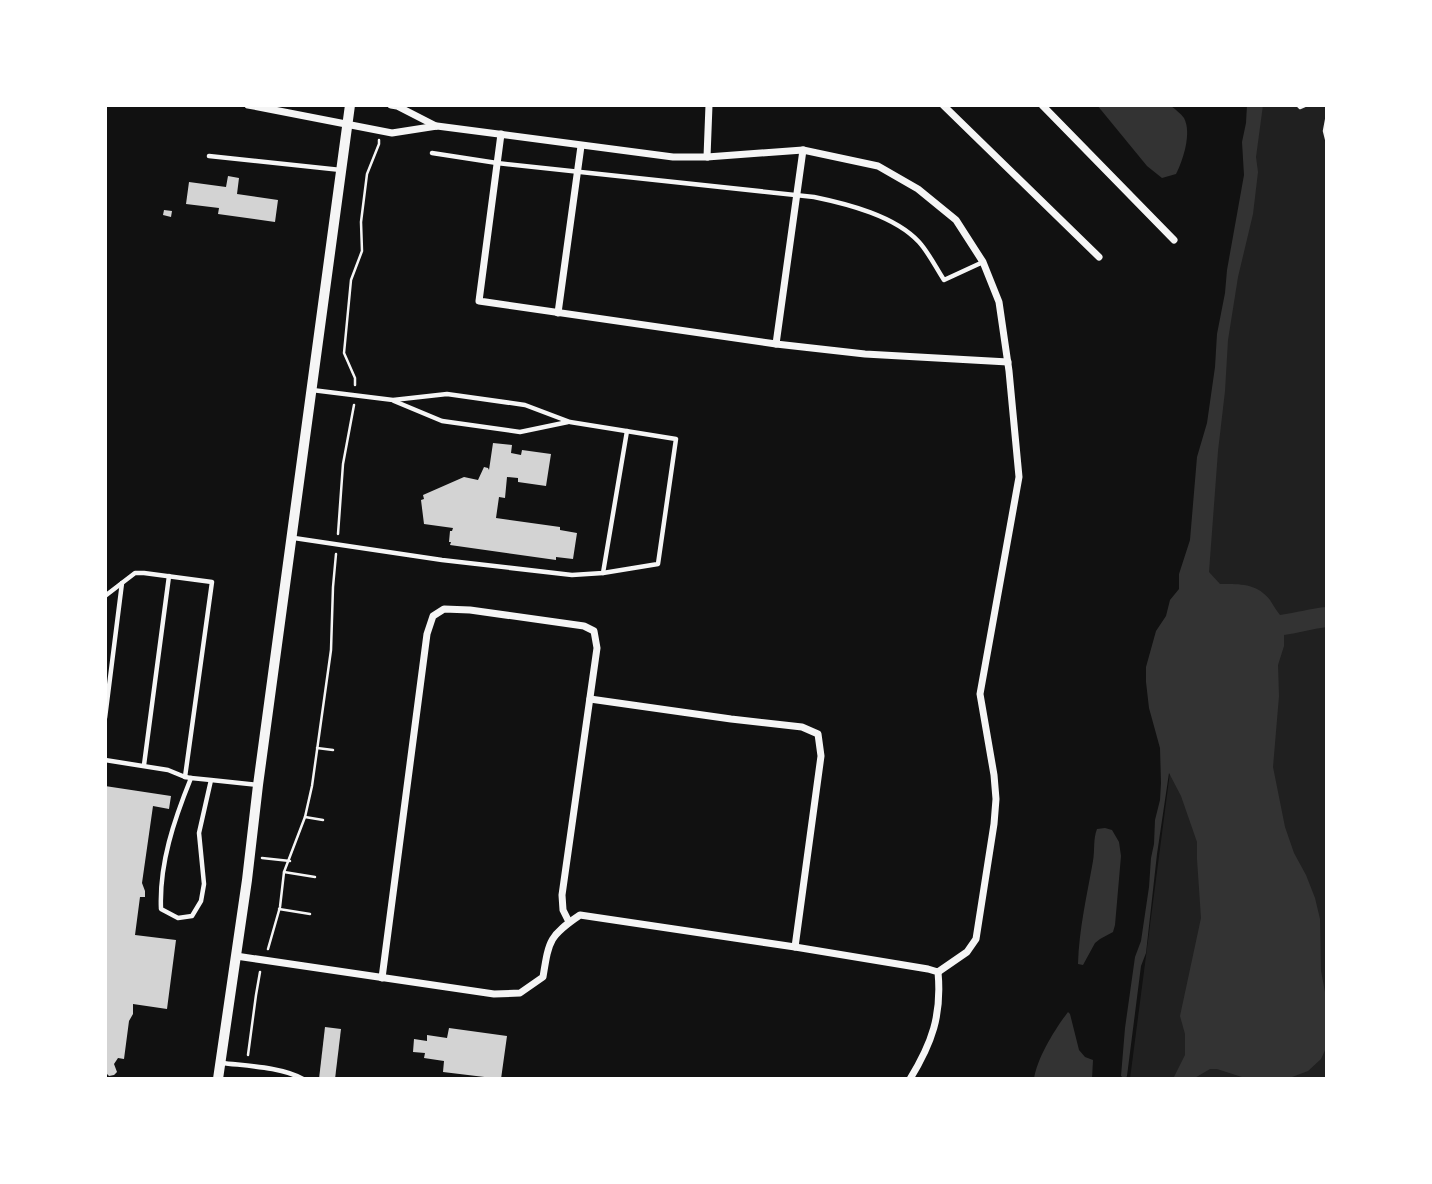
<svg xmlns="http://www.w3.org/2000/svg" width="1432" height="1184" font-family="Montserrat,sans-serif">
<rect width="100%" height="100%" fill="#111"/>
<path fill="#202020" d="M1257 105H1327V1079H1130Z"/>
<g fill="#333">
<path d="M1097 105 1171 106C1175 109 1181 114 1184 118 1192 133 1183 160 1176 174L1162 178 1147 166Z"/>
<path d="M1247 105H1263L1256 157 1258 172 1253 214 1238 277 1228 340 1225 391 1218 451 1209 572 1220 584C1239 584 1257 583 1270 600 1273 605 1276 610 1280 615 1296 613 1311 608 1327 607V627C1312 629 1298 633 1284 635V646L1278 665 1279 696 1273 767 1285 827 1294 853 1306 875 1315 898 1320 919 1321 971 1327 1003V1046L1321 1059 1308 1071 1292 1077 1274 1079H1248L1217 1069H1210L1193 1079H1173L1185 1055V1034L1180 1016 1201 918 1197 859V842L1181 796 1169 773 1157 854 1146 953 1141 966 1127 1076 1125 1079 1121 1076 1125 1028 1135 957 1141 941 1149 887 1151 858 1154 844 1155 820 1160 800 1161 783 1160 748 1149 708 1146 682V667L1156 631 1166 616 1170 600 1179 589V574L1190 540 1197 457 1207 423 1215 367 1217 334 1225 293 1227 270 1244 175 1242 142 1246 123Z"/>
<path d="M1105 828 1112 830 1119 842 1121 856 1115 925 1113 932 1100 939 1095 943 1083 965 1078 964C1079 929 1087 895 1093 861 1095 850 1093 839 1097 829Z"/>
<path d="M1068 1012 1070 1014 1079 1050 1085 1057 1093 1060 1092 1079H1034C1037 1058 1055 1029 1068 1012Z"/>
</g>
<g fill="#d3d3d3">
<path d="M228 176 239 178 237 194 278 200 275 222 218 214 219 208 186 204 189 182 226 187Z"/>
<path d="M164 210 172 211 171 217 163 215Z"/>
<path d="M493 443 512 445 511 453 521 455 522 450 551 454 546 486 518 482V478L507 477 505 498 499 497 496 518 560 527V530L577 533 573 559 556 557V560L450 545 451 542H449L450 531H452L453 528 424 524 421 500 424 499 423 495 464 477 478 480 484 467 488 468 489 470Z"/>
<path d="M105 786 171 796 169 809 153 806 142 883 145 891V897H140L135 935 176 940 167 1009 133 1004V1014L129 1021 124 1059 118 1058 114 1064 117 1072 114 1075 109 1076 105 1072Z"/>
<path d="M325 1027 341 1029 335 1079H319Z"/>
<path d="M449 1028 507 1036 501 1079 443 1072 444 1061 424 1058 425 1053 413 1052 414 1039 427 1041V1035L447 1038Z"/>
</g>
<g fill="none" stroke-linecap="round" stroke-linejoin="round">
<g stroke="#f5f5f5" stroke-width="2.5">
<path d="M1297 105 1300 108 1307 105"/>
<path d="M1327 115 1324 131 1327 143"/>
<path d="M1327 220V225"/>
<path d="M355 385V378L344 353 351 280 362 251 361 222 367 174 379 144V140"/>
<path d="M338 534 343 464 354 405"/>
<path d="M317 748 333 750"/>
<path d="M305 817 323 820"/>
<path d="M262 858 290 861"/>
<path d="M284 872 315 877"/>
<path d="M279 909 310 914"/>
<path d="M268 949 280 907 284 872 305 817 312 786 331 650 333 587 336 554"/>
<path d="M248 1055 256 995 260 972"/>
</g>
<g stroke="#f5f5f5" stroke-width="4.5">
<path d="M432 153 497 163 814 197C848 204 895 216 919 242 929 253 936 268 944 280L983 262"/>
<path d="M209 156 341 170"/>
<path d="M394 401 442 421 520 432 568 422"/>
<path d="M294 538 442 560 572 575 603 573 658 564 676 439 570 422 525 405 447 394 393 400 312 390"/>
<path d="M603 573 627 431"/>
<path d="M105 596 135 573H144L212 582 185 777"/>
<path d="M105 718 122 583"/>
<path d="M105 760 168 770 185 777 191 778"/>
<path d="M144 765 169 576"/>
<path d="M211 780 191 778C174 820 159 864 161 909L178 918 192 916 201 901 204 884 199 833 211 780 258 785"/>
<path d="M222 1063C247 1066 282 1067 303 1079"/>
</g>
<g stroke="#f5f5f5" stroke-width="7">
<path d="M248 105 392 133 437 126 673 157H707L803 150 878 166 918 189 956 220 983 262 999 302 1009 371 1019 477 980 694 994 775 996 799 994 824 976 939 967 952 938 972"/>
<path d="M391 105 397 106 436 126"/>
<path d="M943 105 1099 257"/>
<path d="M1042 105 1174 240"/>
<path d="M501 134 479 301 776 344 865 354 1008 362"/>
<path d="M707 157 709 105"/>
<path d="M558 313 581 146"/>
<path d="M776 344 803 150"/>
<path d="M590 699 731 719 802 727 818 734 821 756 795 947"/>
<path d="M236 956 494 994 520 993 543 977C549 940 549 936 580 915L795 947 928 969 938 972C942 1015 932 1043 910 1079"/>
<path d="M382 978 427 634 433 616 444 609 470 610 584 626 594 631 597 648 562 895 563 910 569 922"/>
</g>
<path stroke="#f5f5f5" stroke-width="10" d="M218 1079 247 880 258 785 350 105"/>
</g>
<rect width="1432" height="1184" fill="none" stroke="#ffffff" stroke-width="214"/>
</svg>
